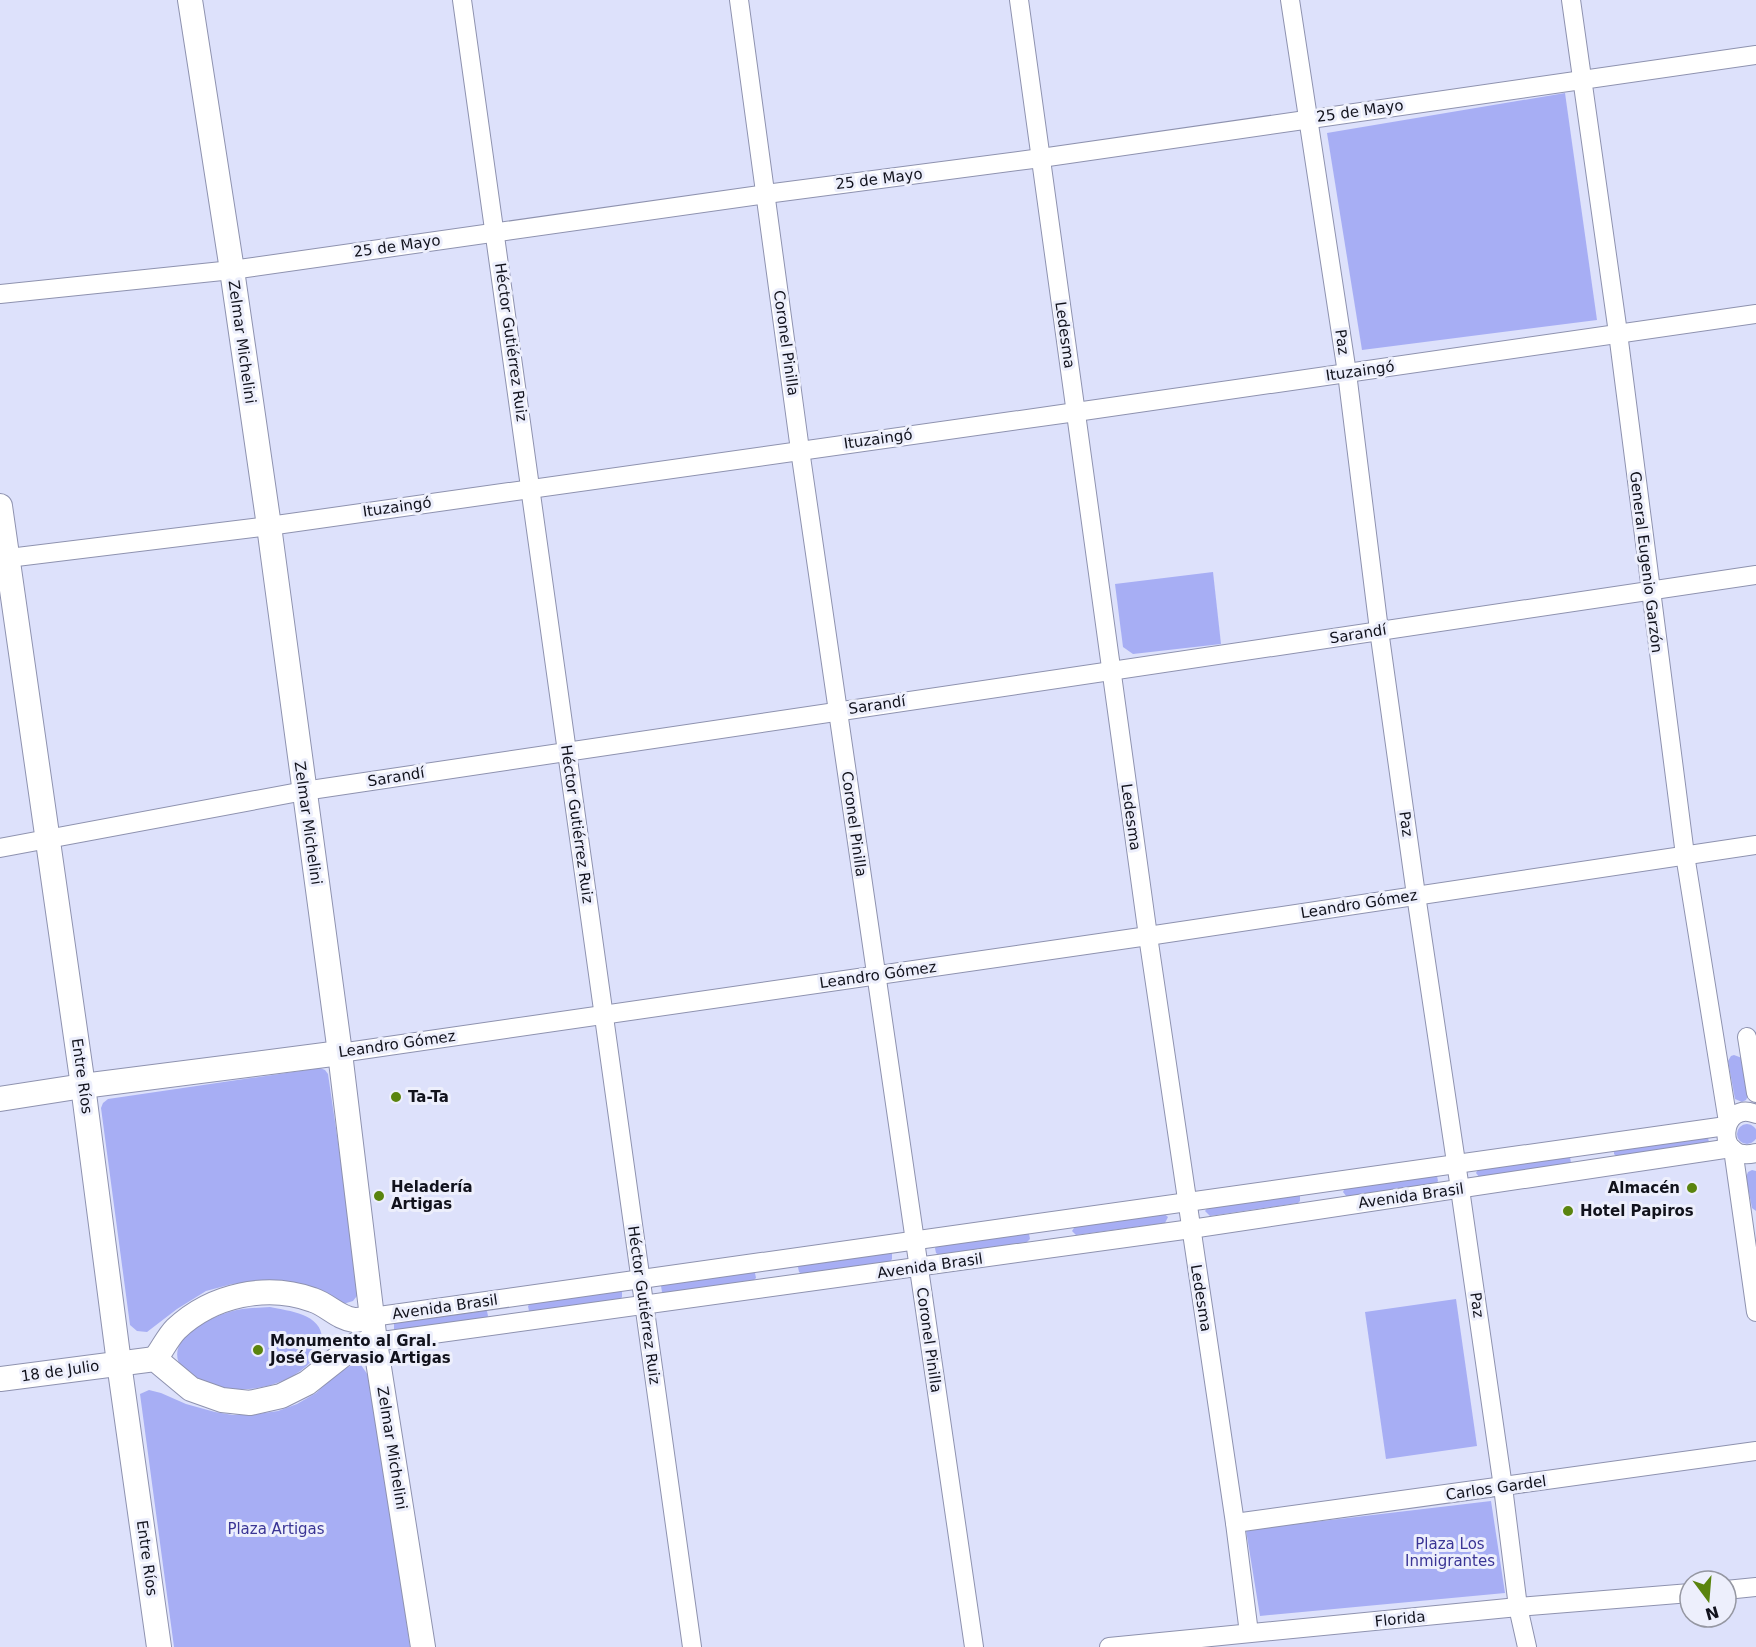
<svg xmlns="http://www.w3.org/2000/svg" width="1756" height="1647" font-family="'DejaVu Sans',sans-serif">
<rect width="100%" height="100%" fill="#dde1fb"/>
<g fill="#a7aef4">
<path d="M1565 93 1597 320 1362 350 1327 133Z"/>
<path d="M1213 572 1221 644 1133 654 1123 647 1115 584Z"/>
<path d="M1734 1055 1742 1058 1748 1096 1746 1100 1742 1102 1735 1099 1728 1061 1731 1056Z"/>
<path d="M320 1068 325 1070 328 1074 360 1292 353 1301 343 1304 267 1281 232 1284 206 1291 177 1309 147 1332 137 1331 130 1325 101 1108 103 1103 108 1099Z"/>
<circle cx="1747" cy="1134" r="10"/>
<path d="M1708 1137 1709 1143 1618 1158 1614 1154V1151Z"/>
<path d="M1570 1157 1571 1163 1569 1165 1480 1178 1476 1173 1479 1167Z"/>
<path d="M1752 1170 1756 1171V1211L1752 1208 1746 1177 1748 1172Z"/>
<path d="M1437 1176 1438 1181 1436 1184 1347 1197 1343 1192 1346 1186Z"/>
<path d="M1300 1195V1201L1298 1203 1210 1216 1205 1211 1209 1206Z"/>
<path d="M1163 1213 1168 1217 1165 1223 1076 1235 1072 1231 1076 1225Z"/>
<path d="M1025 1232 1029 1234 1030 1239 1027 1242 939 1255 936 1253 935 1248 938 1244Z"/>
<path d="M888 1252 892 1253V1259L890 1262 802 1274 799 1272 798 1267 801 1264Z"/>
<path d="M751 1271 755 1273 756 1278 753 1281 665 1294 662 1292 661 1286 664 1283Z"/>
<path d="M618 1291 622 1292V1297L620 1300 532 1313 529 1311 528 1306 531 1303Z"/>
<path d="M1456 1299 1477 1446 1386 1459 1365 1312Z"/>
<path d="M270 1307C289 1311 323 1314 322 1340 321 1349 319 1354 313 1360 285 1389 239 1397 202 1381 195 1378 189 1376 183 1370 161 1341 207 1319 229 1312 242 1308 256 1308 270 1307Z"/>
<path d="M484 1309 487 1311 488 1316 486 1319 397 1332 394 1330V1324L396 1321Z"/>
<path d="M352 1365H361L372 1381 410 1647H174L140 1394 149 1390 161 1393 186 1404 215 1412 233 1415 257 1414 278 1411 297 1404 316 1393 340 1371Z"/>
<path d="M1491 1501 1505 1593 1260 1616 1246 1530Z"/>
</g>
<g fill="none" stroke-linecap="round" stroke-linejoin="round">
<g stroke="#8e92af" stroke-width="20">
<g id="minor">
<path d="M462 0 692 1647"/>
<path d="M739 0 800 450 974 1647"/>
<path d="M1019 0 1148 936 1235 1523 1249 1633"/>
<path d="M1290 0 1347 373 1379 630 1416 895 1460 1189 1503 1487 1518 1607 1527 1647"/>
<path d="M1571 0 1618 333 1685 855 1728 1122"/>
<path d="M0 294 232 270 766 194 1041 158 1756 55"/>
<path d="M0 559 269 526 1076 412 1756 314"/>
<path d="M0 848 304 791 1756 575"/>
<path d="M1747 1037 1756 1093"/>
<path d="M340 1053 1148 936 1756 845"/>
<path d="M1756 1114C1720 1099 1713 1164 1756 1153"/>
<path d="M1733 1149 1756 1312"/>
<path d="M372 1317 1726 1126"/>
<path d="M375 1342 1191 1229 1731 1148"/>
<path d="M1235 1523 1756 1451"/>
<path d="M1726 1590 1756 1587"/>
<path d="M1109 1647 1518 1607 1690 1593"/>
</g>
</g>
<g stroke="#8e92af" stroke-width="26">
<g id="tertiary">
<path d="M190 0 232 270 269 526 340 1053 375 1342 423 1647"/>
<path d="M0 506 83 1086 119 1363 159 1647"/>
<path d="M0 1099 83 1086 340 1053"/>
<path d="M155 1359C162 1350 168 1337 176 1329 212 1295 267 1283 313 1300 328 1305 338 1318 354 1320 360 1320 367 1318 372 1317"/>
<path d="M0 1379 155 1359 191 1389 222 1400 250 1403 281 1396 307 1383 355 1345 375 1342"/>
</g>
</g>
<use href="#minor" stroke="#fff" stroke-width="18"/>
<use href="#tertiary" stroke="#fff" stroke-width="24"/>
</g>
<g fill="#5a840e" stroke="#edeffc" stroke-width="2">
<circle cx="396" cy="1097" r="6"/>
<circle cx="1692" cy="1188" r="6"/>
<circle cx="379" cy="1196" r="6"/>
<circle cx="1568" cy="1211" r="6"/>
<circle cx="258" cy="1350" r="6"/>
</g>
<g text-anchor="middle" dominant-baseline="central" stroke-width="6" stroke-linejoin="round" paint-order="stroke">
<g font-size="15" fill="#11121c" stroke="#edeffc">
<text transform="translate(1360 111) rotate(-8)">25 de Mayo</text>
<text transform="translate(879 179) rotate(-7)">25 de Mayo</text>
<text transform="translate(397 246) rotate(-8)">25 de Mayo</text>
<text transform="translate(1065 335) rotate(82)">Ledesma</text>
<text transform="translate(242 342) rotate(82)">Zelmar Michelini</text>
<text transform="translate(511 342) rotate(82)">Héctor Gutiérrez Ruiz</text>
<text transform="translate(1342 342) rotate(82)">Paz</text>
<text transform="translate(786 343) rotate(82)">Coronel Pinilla</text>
<text transform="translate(1360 371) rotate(-8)">Ituzaingó</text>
<text transform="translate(878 439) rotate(-8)">Ituzaingó</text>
<text transform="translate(397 507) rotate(-8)">Ituzaingó</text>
<text transform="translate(1646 562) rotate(83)">General Eugenio Garzón</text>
<text transform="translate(1358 634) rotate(-9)">Sarandí</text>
<text transform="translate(877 705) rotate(-8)">Sarandí</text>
<text transform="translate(396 777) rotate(-9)">Sarandí</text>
<text transform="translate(1131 817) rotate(82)">Ledesma</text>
<text transform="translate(308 823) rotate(82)">Zelmar Michelini</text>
<text transform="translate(577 824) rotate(82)">Héctor Gutiérrez Ruiz</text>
<text transform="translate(854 824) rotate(82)">Coronel Pinilla</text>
<text transform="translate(1406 824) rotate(82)">Paz</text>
<text transform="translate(1359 904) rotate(-9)">Leandro Gómez</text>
<text transform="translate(878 975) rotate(-8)">Leandro Gómez</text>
<text transform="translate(397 1044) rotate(-8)">Leandro Gómez</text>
<text transform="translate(82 1076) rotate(82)">Entre Ríos</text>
<text transform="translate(1411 1196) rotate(-8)">Avenida Brasil</text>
<text transform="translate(930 1266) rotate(-8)">Avenida Brasil</text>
<text transform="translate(1201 1298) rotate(81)">Ledesma</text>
<text transform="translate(644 1305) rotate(82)">Héctor Gutiérrez Ruiz</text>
<text transform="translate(1477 1305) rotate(82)">Paz</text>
<text transform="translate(445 1307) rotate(-8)">Avenida Brasil</text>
<text transform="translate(929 1340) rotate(82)">Coronel Pinilla</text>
<text transform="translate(60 1371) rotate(-8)">18 de Julio</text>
<text transform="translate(392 1448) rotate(81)">Zelmar Michelini</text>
<text transform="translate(1496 1488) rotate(-8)">Carlos Gardel</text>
<text transform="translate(147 1558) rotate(82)">Entre Ríos</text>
<text transform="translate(1400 1619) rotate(-6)">Florida</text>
</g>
<g font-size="15" font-weight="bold" fill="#11121c" stroke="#edeffc" text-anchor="start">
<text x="408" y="1097">Ta-Ta</text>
<text x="391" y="1187">Heladería<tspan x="391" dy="17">Artigas</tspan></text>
<text x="1680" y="1188" text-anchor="end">Almacén</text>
<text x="1580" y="1211">Hotel Papiros</text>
<text x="270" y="1341">Monumento al Gral.<tspan x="270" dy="17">José Gervasio Artigas</tspan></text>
</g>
<g font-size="15" fill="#3a3595" stroke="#edeffc">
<text x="276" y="1529">Plaza Artigas</text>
<text x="1450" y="1544">Plaza Los<tspan x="1450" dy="17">Inmigrantes</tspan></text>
</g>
</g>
<g transform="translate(1708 1599) rotate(164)"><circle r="28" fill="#edeffc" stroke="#9597a2" stroke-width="1.5"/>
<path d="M0-4.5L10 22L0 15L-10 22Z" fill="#5a840e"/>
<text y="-9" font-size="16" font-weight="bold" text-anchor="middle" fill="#11121c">N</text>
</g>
</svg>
